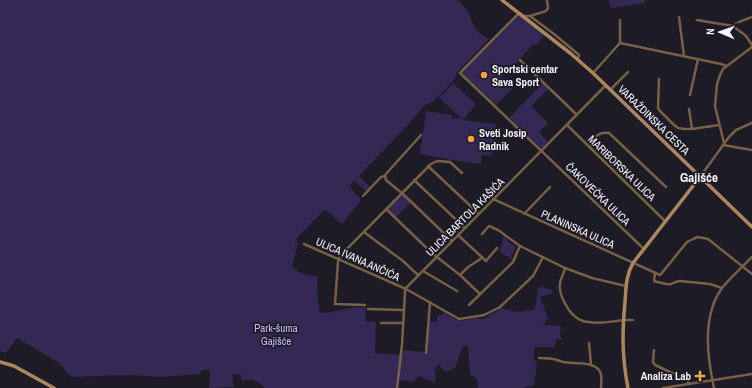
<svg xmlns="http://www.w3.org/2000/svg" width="752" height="388" font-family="'Archivo Narrow',sans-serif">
<rect width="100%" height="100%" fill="#1d1b25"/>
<g fill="#352855">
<path d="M0 0H456C459 2 462 3 464 6 470 12 471 22 476 29 480 34 484 36 489 39L457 72 456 76 453 81 434 101 425 105 414 118 359 176 370 187 366 191 354 181 349 186 361 200 342 224 325 209 298 237 295 241 298 244 292 266 300 273 317 277 318 300 320 313 332 312 354 307 360 308 361 307H366L365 321 376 322 375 353 402 355 403 350 425 352V354H427L429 322H437V315H442L443 312 457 320 460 321 475 318 482 319 488 317 489 315 497 311 500 308C509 310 517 314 526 310L529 311 535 309 538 289 540 286 552 290 553 293 540 297 548 319 543 325 561 326 560 336 563 340 556 339 555 347H534V360L537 364 534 385 523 388H478L477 379 470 374 468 346H463L455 368 446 372 438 364 434 371 436 374 435 383 419 376 413 382 400 380 398 388H264C259 379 251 380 242 381L240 374 232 375 234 387 209 388 210 374 209 370H202L200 374 160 377 132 375 71 377 59 363 17 338 6 353 0 351Z"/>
<path d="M609 0H645V3L611 8Z"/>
<path d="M517 16H520L544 35 543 37 536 45 534 44 519 60 515 65 513 64 502 77 513 88 496 105 462 73 498 37Z"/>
<path d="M453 83 476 104 463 120 496 124 491 156 482 155 481 164 446 159 420 154 426 111 452 115V118L462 119 439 98Z"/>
<path d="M543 83 548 89 531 106 548 123 539 133 548 141 543 147 541 148 509 118Z"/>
<path d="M403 195 411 202 396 217 390 211 389 209 401 196Z"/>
<path d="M504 235 508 242 516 247 511 257 513 259V260L499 251 503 243 502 240Z"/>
</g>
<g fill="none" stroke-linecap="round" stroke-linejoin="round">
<g stroke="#786046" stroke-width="2.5">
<path d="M519 13 460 73 644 249"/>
<path d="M523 16H530L554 34 579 55 578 59"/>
<path d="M530 16 546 11 548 8 547 0"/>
<path d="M679 17 684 56"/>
<path d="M620 20V43"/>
<path d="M697 20 733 26 746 36 752 45"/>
<path d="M733 26 739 22 752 17"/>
<path d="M520 60 577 115"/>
<path d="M593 73 620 43 721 64 727 66"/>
<path d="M659 79 658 108 660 111 674 125 678 128 685 129H692L719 125"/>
<path d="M610 90 628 72"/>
<path d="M690 95 698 59"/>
<path d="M689 109 692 129"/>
<path d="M567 125 665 221"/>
<path d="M421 135 385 175 386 180 404 195 452 241"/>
<path d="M724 143 715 106 717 84 720 75 723 69 752 47"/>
<path d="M723 145 752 150"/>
<path d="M590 148C594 138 597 131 609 133L666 187"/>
<path d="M428 166 479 214"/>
<path d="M700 177 729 137 736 130 752 123"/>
<path d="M414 180 465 228"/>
<path d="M363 196 381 177 385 176"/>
<path d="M493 199 660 275 661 274 687 242 693 239 698 237 708 239 752 274"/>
<path d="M386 209 433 254 460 275 480 294"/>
<path d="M524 214 550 187"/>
<path d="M364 232 403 261 418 275"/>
<path d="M482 234 489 226 498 230 520 246 565 268 592 278 626 286"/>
<path d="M458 235 486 261 497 248"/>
<path d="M304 244 406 289 459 319 484 315 500 307 533 276 543 257"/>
<path d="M565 268C564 273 561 278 560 283 558 294 568 312 577 318 580 320 586 322 589 322 604 325 618 319 633 320"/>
<path d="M423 271 457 291"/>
<path d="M655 273 654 281C659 282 666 285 671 284 674 283 676 281 680 281L710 284 722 288"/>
<path d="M460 275 468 267 479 260 482 257"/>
<path d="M365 305 335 304 338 262 340 256 431 164 437 161 450 162 462 173"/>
<path d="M469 305 513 262 520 246"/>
<path d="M368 309 404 310"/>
<path d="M381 323H403"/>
<path d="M589 343 591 365"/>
<path d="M654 350 653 362 655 365 685 379 690 384"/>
<path d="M426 353 430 302"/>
<path d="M539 358C545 358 552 358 557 360 560 361 560 361 563 362 573 364 592 361 599 370 603 375 601 382 601 388"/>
<path d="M397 388 402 345 405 292 406 288 606 85"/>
<path d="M663 388 752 374"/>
<path d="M714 388C707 356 702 316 722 288 730 278 743 266 752 257"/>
</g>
<g stroke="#ad875c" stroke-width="3.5">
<path d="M502 0 570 53 593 73 752 227"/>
<path d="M0 362 14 366 54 388"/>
<path d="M628 388C622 357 622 333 625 302 626 288 626 275 633 263L700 177"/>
</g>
</g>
<g fill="#f2a542" stroke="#1d1b25" stroke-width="1.5">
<circle cx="484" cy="75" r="4"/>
<circle cx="471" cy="139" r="4"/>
<path d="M698 370h4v4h4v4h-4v4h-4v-4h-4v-4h4z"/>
</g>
<g text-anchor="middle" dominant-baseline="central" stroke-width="3.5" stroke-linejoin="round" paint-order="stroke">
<g font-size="11" font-weight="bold" fill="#f5f3fb" stroke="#1d1b25" text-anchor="start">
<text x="492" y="69">Sportski centar<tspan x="492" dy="13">Sava Sport</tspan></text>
<text x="479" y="133">Sveti Josip<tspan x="479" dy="13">Radnik</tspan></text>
<text x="691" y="376" text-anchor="end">Analiza Lab</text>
</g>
<g font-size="11" fill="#f5f3fb" stroke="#1d1b25">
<text transform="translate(654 120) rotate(44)">VARAŽDINSKA CESTA</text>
<text transform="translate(622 168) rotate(44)">MARIBORSKA ULICA</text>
<text transform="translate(598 194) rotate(44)">ČAKOVEČKA ULICA</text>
<text transform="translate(465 217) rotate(-45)">ULICA BARTOLA KAŠIĆA</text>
<text transform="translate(578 229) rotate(24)">PLANINSKA ULICA</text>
<text transform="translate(358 259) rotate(24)">ULICA IVANA ANČIĆA</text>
</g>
<g font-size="11" fill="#c8bbf6" stroke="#1d1b25">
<text x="276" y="328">Park-šuma<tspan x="276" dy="13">Gajišće</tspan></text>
</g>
<g font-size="13" font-weight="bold" fill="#f5f3fb" stroke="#1d1b25">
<text x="699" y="177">Gajišće</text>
</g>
</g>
<g transform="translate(720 32) rotate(272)" stroke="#1d1b25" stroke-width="3" paint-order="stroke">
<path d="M0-3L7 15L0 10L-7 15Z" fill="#f5f3fb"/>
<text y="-6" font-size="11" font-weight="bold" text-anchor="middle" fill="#f5f3fb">N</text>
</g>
</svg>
